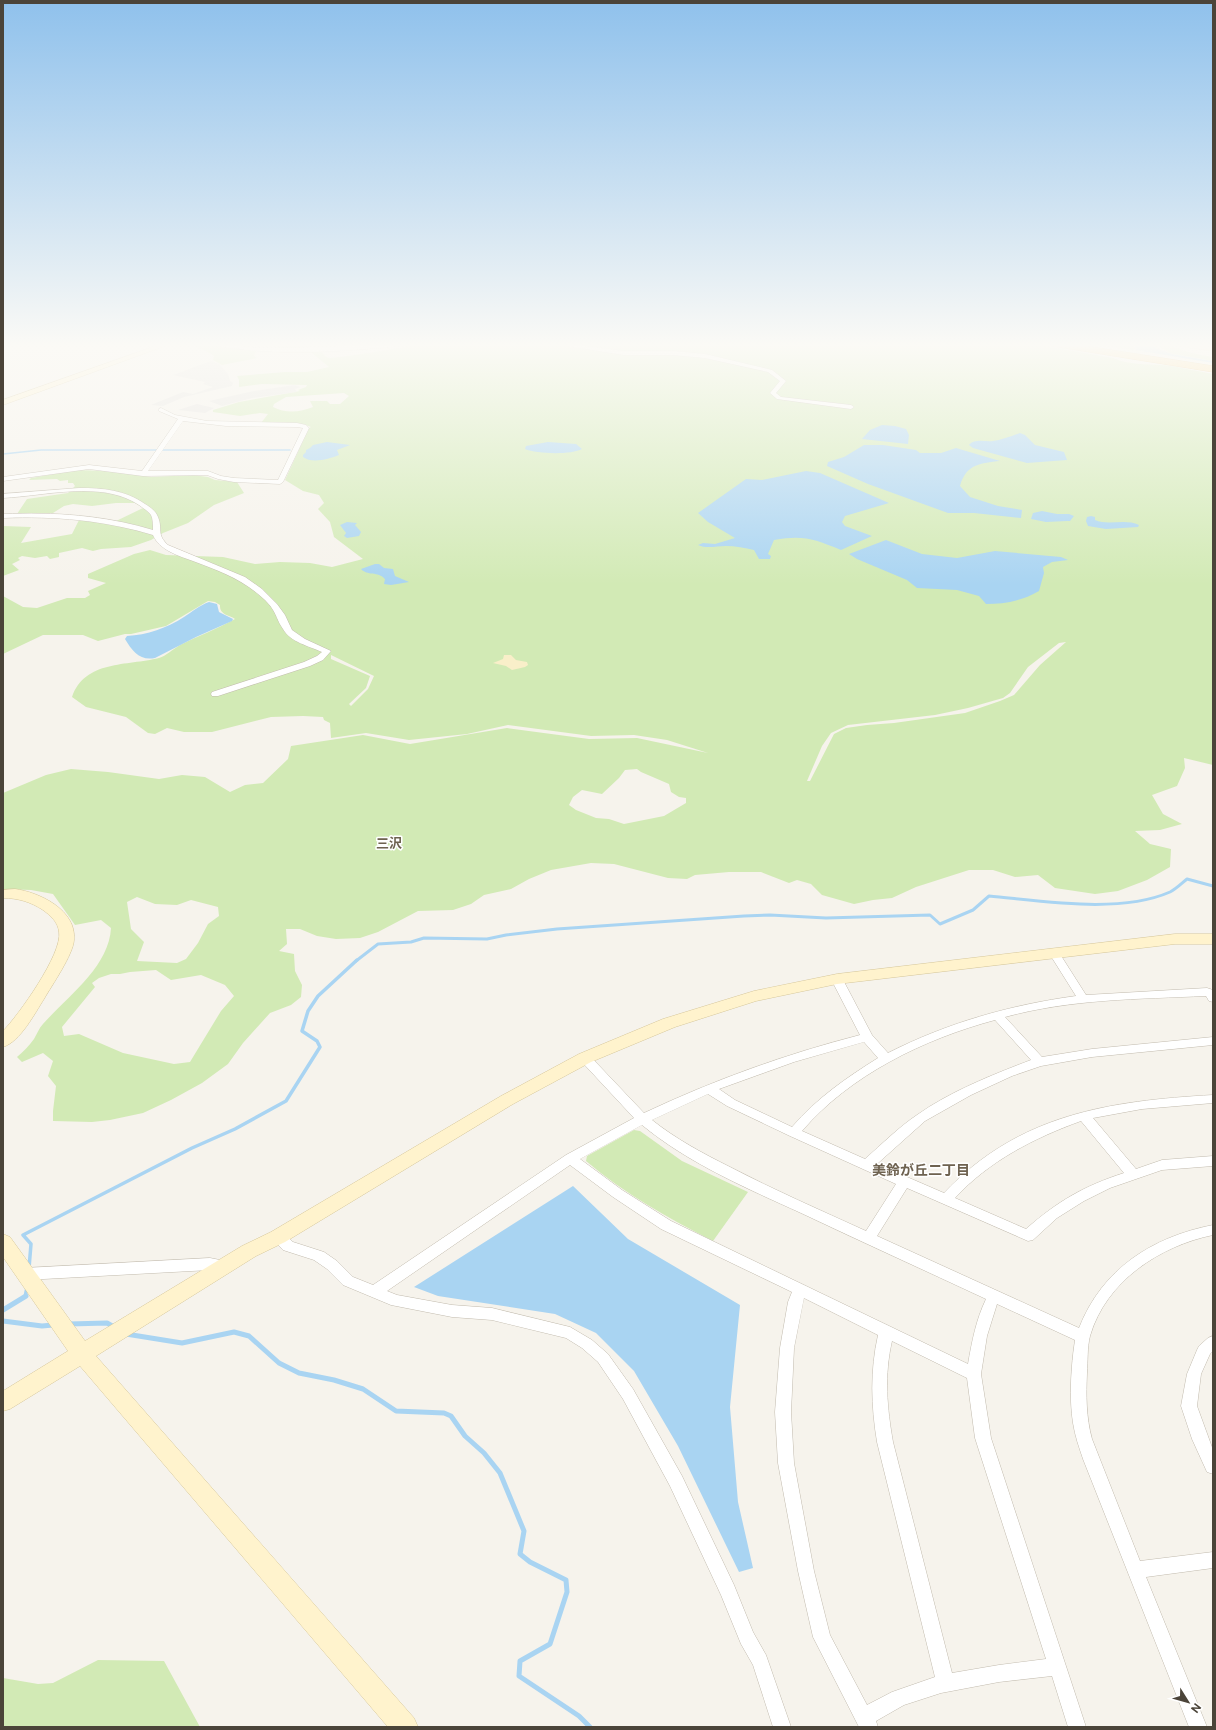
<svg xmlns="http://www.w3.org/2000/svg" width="1216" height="1730" font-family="'Public Sans','Noto Sans JP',sans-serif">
<rect width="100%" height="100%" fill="#f6f3ec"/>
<g fill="#d2eab5" fill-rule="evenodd">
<path d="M198 343H209L256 351 254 356 257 358 222 365 213 360 214 356C208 351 199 349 193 344Z"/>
<path d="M276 343H312L309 348H278Z"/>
<path d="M428 343H850L848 344 862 343H1027L1113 358C1129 365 1146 364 1163 365 1180 367 1196 371 1213 374V765L1184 758 1185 768 1177 786 1152 795 1163 814 1182 824 1160 830 1135 831 1150 844 1171 849 1170 867 1147 880 1118 891 1095 894 1055 888 1038 875 1015 877 993 870H969L916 887 892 898 873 900 854 904 822 895 811 884 797 880 789 883 761 872H729L695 875 687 879 668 878 614 864 591 863 551 870 529 879 511 889 484 895 471 904 453 910 418 911 378 932 360 938 336 939 317 936 300 929H286L287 944 279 951 294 954 295 971 302 985 301 997 291 1005 270 1013 243 1043 228 1064 202 1083 171 1100 143 1113 110 1120 92 1122 53 1121V1111L56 1086 48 1076 53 1061 43 1053 22 1062 17 1057C23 1052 29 1046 34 1039 37 1034 39 1028 43 1024 67 997 109 967 111 928L101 920 75 925 53 894 31 890 3 889V793L46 775 71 769 108 772 159 779 182 775 205 777 230 792 245 785 263 783 288 759 291 746 363 735 410 744 507 728 589 739 637 738 708 753 667 740 634 735 591 736 508 725 467 734 409 740 366 733 331 738 330 723 324 720 323 717 303 716 271 717 212 732H184L167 728 155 734 148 733 126 717 86 707 72 697C85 660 127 666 159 658 166 656 173 649 180 645 198 636 217 629 235 619 229 615 219 615 220 605L215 602 208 601 166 626 131 634H125L98 641 83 635H43L3 654V596L23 607 37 608 67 598H85L90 595 88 591 106 583 88 578V574L134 554 150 550 166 555 223 557 255 564 280 562 310 563 332 567 363 559 334 537 330 522 318 509 324 503 319 495 303 491 285 480 309 428 311 427 302 424 261 423 268 414 260 413 240 416 213 412V410L239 402 300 391 298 390 306 387 307 385 262 384 239 387V380L237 376 285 372H307L329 367 311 352 321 351 326 357 330 358C363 355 395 348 428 343ZM344 393 349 396 340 404H330L327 401H310L313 407C301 412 286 414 273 407L274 404 286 397ZM1066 642 1040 665 1014 695 1000 701 965 713 894 723 867 725 846 728 834 734 810 781H807L822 746 831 733 848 725 935 715 968 708 1003 698 1010 693 1028 667 1059 643ZM331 655 374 676 368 689 351 706 349 704 366 688 370 676 331 659ZM637 769 641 772 669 784 671 792 679 797 686 798V803L664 816 624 824 609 819 596 818 576 810 569 805 573 797 582 790 602 794 619 778 625 770ZM137 897 155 904 177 905 191 900 218 907 219 916 208 924 198 943 186 959 177 963 137 961 144 942 131 929 127 902ZM156 970 171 980 201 975 225 985 234 996 221 1011 190 1062 174 1064 123 1053 79 1034 64 1036 62 1027 95 987 92 983 99 978 111 974H120L130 972Z"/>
<path d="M1088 343H1138L1131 345V347L1135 348 1133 350Z"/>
<path d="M1155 344C1166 343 1175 348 1185 351 1194 354 1204 355 1213 357V361L1170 353Z"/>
<path d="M77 470 107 471 151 477 193 475 208 477 215 480 237 482 244 493 214 505 188 523 163 533 151 540 131 547 101 549 93 551 82 548 59 553V557L50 559 47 556 35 558 22 556 18 558 20 560 12 564 19 570 3 576V526L31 527 21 543 72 534 79 520 114 522 143 508 135 503H116L92 506 73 504 64 506 53 513 17 514 27 499 68 493 75 486 73 483H68V480L60 481 57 479 29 480 31 478Z"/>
<path d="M634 1130 640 1131 682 1161 748 1192 713 1241C668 1218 625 1194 586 1161L587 1156Z"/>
<path d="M98 1660 164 1661 200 1727H3V1678L38 1684 53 1683Z"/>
</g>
<path fill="#f9efc9" d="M504 655H511L516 660 527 662 528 665 525 667 512 670 506 666 493 663 503 659Z"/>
<g fill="#e5e3e0">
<path d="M211 361 219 364 228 374 230 381 233 383 232 386 184 397 163 406 151 405 183 392 193 394 213 387 203 384 205 382 173 375Z"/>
<path d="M295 385 300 387 295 389 297 392 252 398 222 406 209 401 254 391Z"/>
<path d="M197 404 214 408 205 413 178 410Z"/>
</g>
<g fill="#a9d4f2">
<path d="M1140 343 1153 344 1156 348 1172 354 1212 361 1213 363 1136 350 1134 345Z"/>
<path d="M882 425 895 426 906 429 909 435 908 444 862 439 870 430Z"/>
<path d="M1020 433 1025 435 1035 445 1064 452 1067 460 1027 463 973 448 969 445C975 438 985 442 993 441 1001 440 1012 436 1020 433Z"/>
<path d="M327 442 350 445 337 450 339 455C329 459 312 464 303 457V455L306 452V450L310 448 313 445Z"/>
<path d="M548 442 576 444 582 449C571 455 537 454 525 449L526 446Z"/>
<path d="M864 445H883L916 450 920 453H941L956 448 1000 461C981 463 966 464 960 486L970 497 998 506 1022 510 1021 518 974 513H948L868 484 827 466 828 462 844 457Z"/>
<path d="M806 471 820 473 889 503 845 516 842 522 845 526 872 536 841 550C813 539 804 535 774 540L768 554 771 556 770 559H759L754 550C745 548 735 546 726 546 716 546 707 549 698 545L703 543 715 544 735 538 708 522 698 513 746 479 762 480Z"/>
<path d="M1042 511 1057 514H1069L1074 516 1070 521H1067L1046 522 1031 519 1033 513Z"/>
<path d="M1091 516 1095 517V520C1109 526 1125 518 1139 525L1138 527 1106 529 1088 526 1086 521 1087 517Z"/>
<path d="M347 522 357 523 355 525 361 532 359 536 347 538 344 536 346 533 340 525Z"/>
<path d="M886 540 922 554 957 558 995 551 1061 557 1068 560 1052 562 1043 567 1044 573 1039 591C1022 601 1004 604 986 604L979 596 957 590 917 588 907 580 857 559 849 554Z"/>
<path d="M375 564H379L384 568 393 569 395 576 409 582 391 585 384 584 385 579C378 571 367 576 361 569Z"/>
<path d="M209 602 217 604 219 612 233 619 232 621 196 637 155 658C140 661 132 651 125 639L127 636C147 635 167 628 184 617 192 612 200 605 209 602Z"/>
<path d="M573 1186 628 1239 740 1305 730 1407 738 1502 753 1568 739 1572 678 1446 634 1371 596 1333 555 1314 438 1296 414 1287Z"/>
</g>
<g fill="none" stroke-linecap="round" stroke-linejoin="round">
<path stroke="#a9d4f2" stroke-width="1.5" d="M3 454 41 450H290"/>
<path stroke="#a9d4f2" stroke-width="3" d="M356 961 378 944 411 942 424 938 487 939 506 935 557 929 744 916 770 915 826 918 930 915 940 924 973 910 989 896C1043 901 1120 914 1170 892 1176 889 1182 883 1187 879L1213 886"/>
<g stroke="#a9d4f2" stroke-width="3.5">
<path d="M29 1268 31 1244 23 1235 192 1148 235 1129 286 1101 320 1047 317 1041 302 1031 308 1011 318 996 357 960"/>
<path d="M25 1297 27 1287"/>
</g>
<g stroke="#a9d4f2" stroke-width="5">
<path d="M3 1310 26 1296"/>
<path d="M3 1321 42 1326 53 1325"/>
<path d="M69 1324 107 1323 114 1327"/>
<path d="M126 1334 182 1343 234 1332 249 1336 279 1363 299 1373 334 1380 363 1389 396 1411 444 1413 451 1416 465 1436 484 1453 500 1473 524 1531 520 1554 530 1562 566 1580 567 1592 550 1644 520 1661 519 1676 579 1716 590 1727"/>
</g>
<g stroke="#c2bbae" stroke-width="1">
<g id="street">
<path d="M213 343H220L255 348H295L415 343 412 345C356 350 296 356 240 349 232 348 220 347 213 343Z"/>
<path d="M549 343H560L624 351H673L705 354 772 370 786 381 776 393 781 397 851 405 854 407 851 409 777 399 770 393 780 381 768 372 705 358 673 355H624Z"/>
<path d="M161 408 175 415 207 421 297 423 306 425 309 428 283 482 280 484 234 482 218 479 207 475 143 476 89 469 3 481V477L89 465 142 471 178 419 159 411V409ZM183 421 226 426 297 427 303 428 278 480 234 478 221 476 208 471H148Z"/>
<path d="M79 488C103 488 125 490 145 504 150 507 156 511 158 517 163 529 156 534 168 545L245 577 262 589 277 604 285 615 292 630 305 639 331 651 323 660 310 666 218 696H212L211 694 212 692 304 662 317 656 322 652C309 646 290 642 283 629 275 617 277 612 265 600 244 580 220 571 193 561 179 556 159 550 153 535 103 520 55 516 3 518V514C54 512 104 515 153 530 153 525 153 519 151 515 148 511 143 508 139 505 101 480 46 496 3 498V494Z"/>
<path d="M1054 950 1058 951 1086 995 1207 988 1213 990V1002L1209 1001 1206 996C1139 999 1071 999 1005 1017L1042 1057 1092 1049 1213 1037V1045L1092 1057 1041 1066 1012 1076 971 1095 925 1121 877 1164 944 1193C1019 1114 1109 1101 1213 1095V1103L1142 1109 1093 1118 1136 1169 1162 1160 1213 1156V1166L1162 1170 1110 1188 1084 1201 1057 1218 1033 1240 1028 1241 907 1188 877 1236 1079 1328C1102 1269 1152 1237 1213 1225V1235C1160 1246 1106 1281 1090 1336 1087 1348 1088 1361 1087 1373 1086 1395 1086 1417 1092 1439L1140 1561 1213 1552V1568L1146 1577 1207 1727H1189L1083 1459C1079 1447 1075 1436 1073 1423 1069 1398 1071 1366 1075 1340L997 1304 987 1336 981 1374 991 1438 1086 1727H1068L1052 1676 999 1682 941 1693 904 1705 876 1721 878 1727H859L813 1637 798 1571 778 1463 775 1412 780 1348 788 1302 792 1292 661 1229 613 1197 570 1165 387 1291 397 1295 452 1305 492 1308 570 1327 592 1340 608 1354 633 1389 682 1476 734 1585 753 1632 766 1655 791 1727H773L753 1665 741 1644 721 1595 670 1486 623 1399 598 1362 582 1348 566 1338 492 1320 452 1317 391 1305 343 1285 327 1269 314 1260 283 1250 271 1237 273 1233 278 1232 283 1233 293 1242 324 1252 337 1261 353 1277 373 1285 566 1155 634 1118 581 1061 579 1058 581 1055H589L644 1113C714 1080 786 1054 860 1035L831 979 833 976H841L872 1035 888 1053C947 1023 1010 1005 1076 996L1049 953ZM995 1020 1031 1060C994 1074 949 1092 917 1115 899 1127 882 1144 865 1159L802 1131C850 1075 924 1039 995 1020ZM864 1042 878 1058C846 1078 817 1098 792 1127L735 1100 719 1089 794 1062ZM708 1094 727 1106 790 1136 896 1184 866 1231C820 1210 774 1190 730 1167 702 1153 676 1139 652 1120ZM1081 1121 1124 1173C1084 1186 1058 1201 1026 1229L955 1198C989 1161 1034 1138 1081 1121ZM642 1125C688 1163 746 1188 801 1213 862 1242 924 1270 986 1299 976 1320 972 1341 968 1364L671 1221 622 1190 580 1159ZM804 1298 878 1335C870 1371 871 1405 877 1442L935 1677 892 1692 867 1705 830 1635 814 1571 794 1463 791 1412 794 1348ZM892 1341 967 1378 975 1438 1046 1659 999 1665 952 1673 893 1442C887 1408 884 1375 892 1341Z"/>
<path d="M210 1258 230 1262 232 1266 230 1270 225 1272 210 1270 25 1280 20 1278 18 1274 20 1270 25 1268Z"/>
<path d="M1213 1336V1351L1210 1354 1201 1374 1197 1406 1213 1450V1474L1207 1472 1192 1439 1181 1406 1187 1374 1197 1350 1199 1346 1208 1338Z"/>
</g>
</g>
<g stroke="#d6c79b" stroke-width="1">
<g id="secondary">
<path d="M164 343H173L3 405V400Z"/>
<path d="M1169 343H1183L1213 347V351L1172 345Z"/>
<path d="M15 889C39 892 77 910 74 940 73 955 52 985 44 999 35 1013 20 1042 3 1047V1031C18 1016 63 953 59 932 58 922 51 916 43 910 31 902 18 898 3 898V890Z"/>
<path d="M1175 934H1213V944H1175L837 984 756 1001 675 1027 591 1062 513 1104 285 1242 256 1256 96 1356 414 1718 418 1727H388L80 1366 10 1409 3 1411V1391L68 1351 3 1257V1234L10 1237 85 1341 242 1246 271 1232 501 1096 579 1054 663 1019 754 991 837 974Z"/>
</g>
</g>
<g stroke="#e0a43c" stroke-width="1">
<path id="highway" d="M1047 343H1067L1213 366V372L1052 346Z"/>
</g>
<use href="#street" fill="#fff" fill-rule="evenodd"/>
<use href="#secondary" fill="#fff3cd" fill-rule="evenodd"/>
<use href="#highway" fill="#ffcf6e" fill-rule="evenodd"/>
</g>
<linearGradient id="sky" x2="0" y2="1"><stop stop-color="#8fc1ec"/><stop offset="0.59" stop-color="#fbfaf6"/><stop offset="1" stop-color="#fbfaf6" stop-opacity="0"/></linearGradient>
<rect width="1216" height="585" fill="url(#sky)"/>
<g text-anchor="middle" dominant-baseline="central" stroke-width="3" stroke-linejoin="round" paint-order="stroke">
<g font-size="13" font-weight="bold" fill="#6e6250" stroke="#fff">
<text x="389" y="843">三沢</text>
</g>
<g font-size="14" font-weight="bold" fill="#6e6250" stroke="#fff">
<text x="921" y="1170">美鈴が丘二丁目</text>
</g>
</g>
<rect width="1216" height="1730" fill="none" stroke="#4b4439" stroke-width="8"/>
<g transform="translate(1188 1702) rotate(127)" stroke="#ffffff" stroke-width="3" paint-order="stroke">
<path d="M0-3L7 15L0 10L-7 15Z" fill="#4b4439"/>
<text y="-6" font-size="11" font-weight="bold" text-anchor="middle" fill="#4b4439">N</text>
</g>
</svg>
